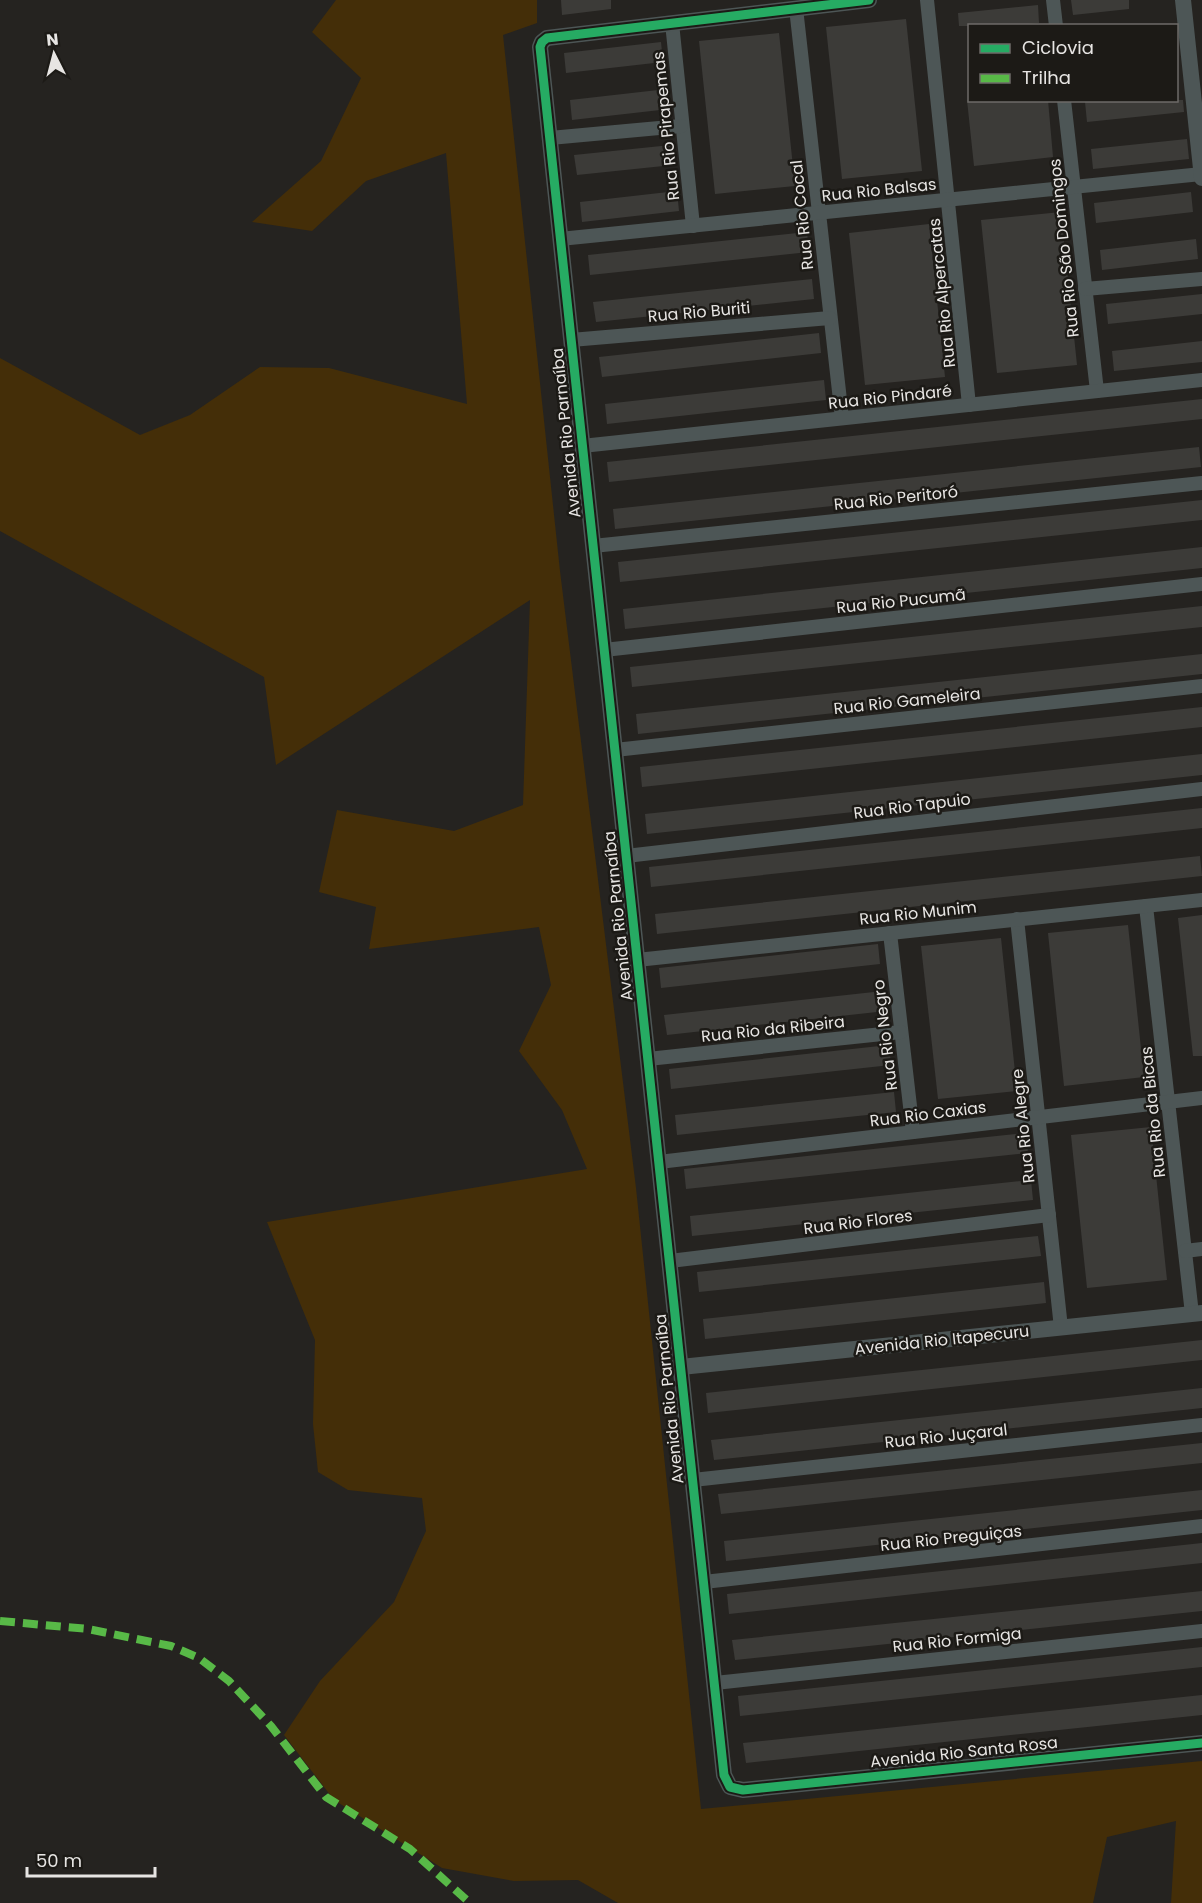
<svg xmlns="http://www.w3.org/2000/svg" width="1202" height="1903" font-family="Poppins,sans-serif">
<rect width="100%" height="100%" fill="#252320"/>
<path fill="#442e08" d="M336 0H537V23L503 35 560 571 636 1188 701 1809 1202 1761V1903H1171L1176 1821 1107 1837 1093 1903H618L578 1880 514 1881 442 1868 334 1800 284 1735 320 1681 394 1602 426 1531 422 1498 348 1490 318 1472 313 1424 315 1340 267 1222 587 1169 562 1110 519 1051 551 985 539 927 369 949 376 907 319 892 337 810 454 831 523 805 530 600 276 765 264 677 0 531V358L140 435 190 415 260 367 329 368 467 404 446 153 366 181 312 231 252 222 321 161 361 78 312 32Z"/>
<g fill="#3c3b38">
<path d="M561 0H611V9L562 15Z"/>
<path d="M1071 0H1129V9L1073 15Z"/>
<path d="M1038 5 1039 23 1029 24V26H959L958 13Z"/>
<path d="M906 19 922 171 842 179 826 27Z"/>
<path d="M779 33 795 186 715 194 699 41Z"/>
<path d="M661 42 663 62 566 73 564 53Z"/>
<path d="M667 89 669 109 572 120 570 100Z"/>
<path d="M967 100H1048L1053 157 974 166Z"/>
<path d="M1101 100H1183L1184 112 1087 122 1085 102Z"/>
<path d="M1187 139 1189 159 1093 169 1091 149Z"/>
<path d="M671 145 673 165 577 175 574 155Z"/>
<path d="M677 191 679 211 582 222 580 202Z"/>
<path d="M1191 192 1193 212 1096 223 1094 203Z"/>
<path d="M1061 212 1077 365 997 373 981 220Z"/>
<path d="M929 224 945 377 865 385 849 233Z"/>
<path d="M807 232 809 252 590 275 588 255Z"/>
<path d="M1196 239 1198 259 1102 270 1100 250Z"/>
<path d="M812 279 814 299 596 322 593 302Z"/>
<path d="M1202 294V314L1108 324 1106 304Z"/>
<path d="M819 333 821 353 602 377 599 357Z"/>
<path d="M1202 341V362L1114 371 1112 351Z"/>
<path d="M824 380 826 400 607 424 605 404Z"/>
<path d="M1202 399V419L609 482 607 462Z"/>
<path d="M1199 447 1201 467 615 529 613 509Z"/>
<path d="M1202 500V520L620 582 618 562Z"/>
<path d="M1202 547V568L625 629 623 609Z"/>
<path d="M1202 606V627L632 687 630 667Z"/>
<path d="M1202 654V674L638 734 636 714Z"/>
<path d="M1202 707V727L642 787 640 767Z"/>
<path d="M1202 754V775L647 834 645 814Z"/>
<path d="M1202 808V828L651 887 649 867Z"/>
<path d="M1200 856 1202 876 657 934 655 914Z"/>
<path d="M1202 915V1056H1193L1178 918Z"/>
<path d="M1128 925 1144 1077 1064 1086 1048 933Z"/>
<path d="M1001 938 1017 1091 938 1099 921 946Z"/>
<path d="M878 944 880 964 661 988 659 968Z"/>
<path d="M883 991 886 1011 667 1035 664 1015Z"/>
<path d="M889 1045 891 1065 671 1089 669 1069Z"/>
<path d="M894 1092 896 1112 677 1135 675 1115Z"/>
<path d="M1151 1127 1167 1280 1087 1288 1071 1135Z"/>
<path d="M1026 1133 1028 1153 686 1189 684 1169Z"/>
<path d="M1031 1180 1033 1200 692 1236 690 1216Z"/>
<path d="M1038 1236 1041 1256 699 1292 697 1272Z"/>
<path d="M1044 1282 1046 1303 705 1339 703 1319Z"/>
<path d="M1202 1340V1360L708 1413 706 1393Z"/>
<path d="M1202 1388V1408L714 1460 711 1440Z"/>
<path d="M1202 1443V1463L721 1514 718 1494Z"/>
<path d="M1202 1490V1510L726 1561 724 1541Z"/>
<path d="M1202 1543V1563L729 1614 727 1594Z"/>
<path d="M1202 1591V1611L735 1660 732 1640Z"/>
<path d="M1202 1647V1667L740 1716 738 1696Z"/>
<path d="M1202 1695V1715L746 1763 743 1743Z"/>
</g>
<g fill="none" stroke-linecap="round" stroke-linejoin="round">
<g stroke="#4d5656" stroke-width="14">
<path d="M927 0 969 405"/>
<path d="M1053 0 1056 26"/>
<path d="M796 8 842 418"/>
<path d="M672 23 693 226"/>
<path d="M1064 100 1097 391"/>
<path d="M550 138 681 126"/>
<path d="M560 239 1202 174"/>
<path d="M1085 289 1202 279"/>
<path d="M571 340 830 318"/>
<path d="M582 446 1202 380"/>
<path d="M593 546 1202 483"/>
<path d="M604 650 1202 584"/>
<path d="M615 750 1202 686"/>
<path d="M626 856 1202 789"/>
<path d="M1146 906 1192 1314"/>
<path d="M1017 919 1061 1328"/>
<path d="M890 933 913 1132"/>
<path d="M637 960 1202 900"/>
<path d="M648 1059 901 1032"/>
<path d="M659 1162 1202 1098"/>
<path d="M1185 1251 1202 1249"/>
<path d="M670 1261 1049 1215"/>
<path d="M693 1480 1202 1425"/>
<path d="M704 1582 1202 1526"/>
<path d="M715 1683 1202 1631"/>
</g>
<g stroke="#4d5656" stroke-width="16">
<path d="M869 0 547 38 542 42 540 47 724 1775 730 1787 743 1790 1202 1743"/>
<path d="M1183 0 1202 178"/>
<path d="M681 1367 1202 1313"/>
</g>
<path stroke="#58b947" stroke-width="8" stroke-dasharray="15 8" stroke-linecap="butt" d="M0 1621 88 1629 171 1646 199 1658 229 1681 271 1726 326 1797 410 1849 470 1903"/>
<g stroke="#1c1a16" stroke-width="13">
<path id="cycleway" d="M869 0 547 38 542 42 540 47 724 1775 730 1787 743 1790 1202 1743"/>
</g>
<use href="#cycleway" stroke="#26ab63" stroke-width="9"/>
</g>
<g text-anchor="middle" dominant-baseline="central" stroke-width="5" stroke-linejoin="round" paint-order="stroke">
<g font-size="16" fill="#e7e5e3" stroke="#1c1a16">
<text transform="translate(666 126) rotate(-96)">Rua Rio Pirapemas</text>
<text transform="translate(879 190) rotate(-6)">Rua Rio Balsas</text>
<text transform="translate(802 215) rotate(-96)">Rua Rio Cocal</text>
<text transform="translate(1064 248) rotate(-96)">Rua Rio São Domingos</text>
<text transform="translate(942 293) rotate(-96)">Rua Rio Alpercatas</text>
<text transform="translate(699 312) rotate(-5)">Rua Rio Buriti</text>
<text transform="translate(890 397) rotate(-6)">Rua Rio Pindaré</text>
<text transform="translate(566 433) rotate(-96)">Avenida Rio Parnaíba</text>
<text transform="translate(896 498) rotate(-6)">Rua Rio Peritoró</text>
<text transform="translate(901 601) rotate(-6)">Rua Rio Pucumã</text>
<text transform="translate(907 701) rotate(-6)">Rua Rio Gameleira</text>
<text transform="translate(912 806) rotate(-7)">Rua Rio Tapuio</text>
<text transform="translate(918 913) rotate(-6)">Rua Rio Munim</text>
<text transform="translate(618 916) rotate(-96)">Avenida Rio Parnaíba</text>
<text transform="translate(773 1029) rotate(-6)">Rua Rio da Ribeira</text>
<text transform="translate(885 1035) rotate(-97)">Rua Rio Negro</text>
<text transform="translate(1153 1112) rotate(-96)">Rua Rio da Bicas</text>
<text transform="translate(928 1114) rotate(-7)">Rua Rio Caxias</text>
<text transform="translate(1023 1126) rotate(-96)">Rua Rio Alegre</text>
<text transform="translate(858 1222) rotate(-7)">Rua Rio Flores</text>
<text transform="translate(942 1340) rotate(-6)">Avenida Rio Itapecuru</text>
<text transform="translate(669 1399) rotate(-96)">Avenida Rio Parnaíba</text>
<text transform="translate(946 1436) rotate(-6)">Rua Rio Juçaral</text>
<text transform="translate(951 1538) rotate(-6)">Rua Rio Preguiças</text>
<text transform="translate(957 1640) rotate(-6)">Rua Rio Formiga</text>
<text transform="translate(964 1752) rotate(-6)">Avenida Rio Santa Rosa</text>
</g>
</g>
<rect x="968" y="24" width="210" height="78" fill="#1c1a16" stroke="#6d6b68" stroke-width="1.5"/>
<rect x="980" y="44" width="30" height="9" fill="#26ab63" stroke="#6d6b68" stroke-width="1.5"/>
<text x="1022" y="54" font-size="18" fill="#e7e5e3">Ciclovia</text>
<rect x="980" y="74" width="30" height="9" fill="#58b947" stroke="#6d6b68" stroke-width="1.5"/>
<text x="1022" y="84" font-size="18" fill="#e7e5e3">Trilha</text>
<g transform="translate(54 54) rotate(354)" stroke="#1c1a16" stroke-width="4.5" paint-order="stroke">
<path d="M0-4.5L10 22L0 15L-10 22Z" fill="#e7e5e3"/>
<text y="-9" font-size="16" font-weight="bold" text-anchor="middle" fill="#e7e5e3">N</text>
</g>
<path d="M27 1867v9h128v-9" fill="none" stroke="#e7e5e3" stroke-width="3"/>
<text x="36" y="1867" font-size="18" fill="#e7e5e3" stroke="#1c1a16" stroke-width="4.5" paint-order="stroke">50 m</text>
</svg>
